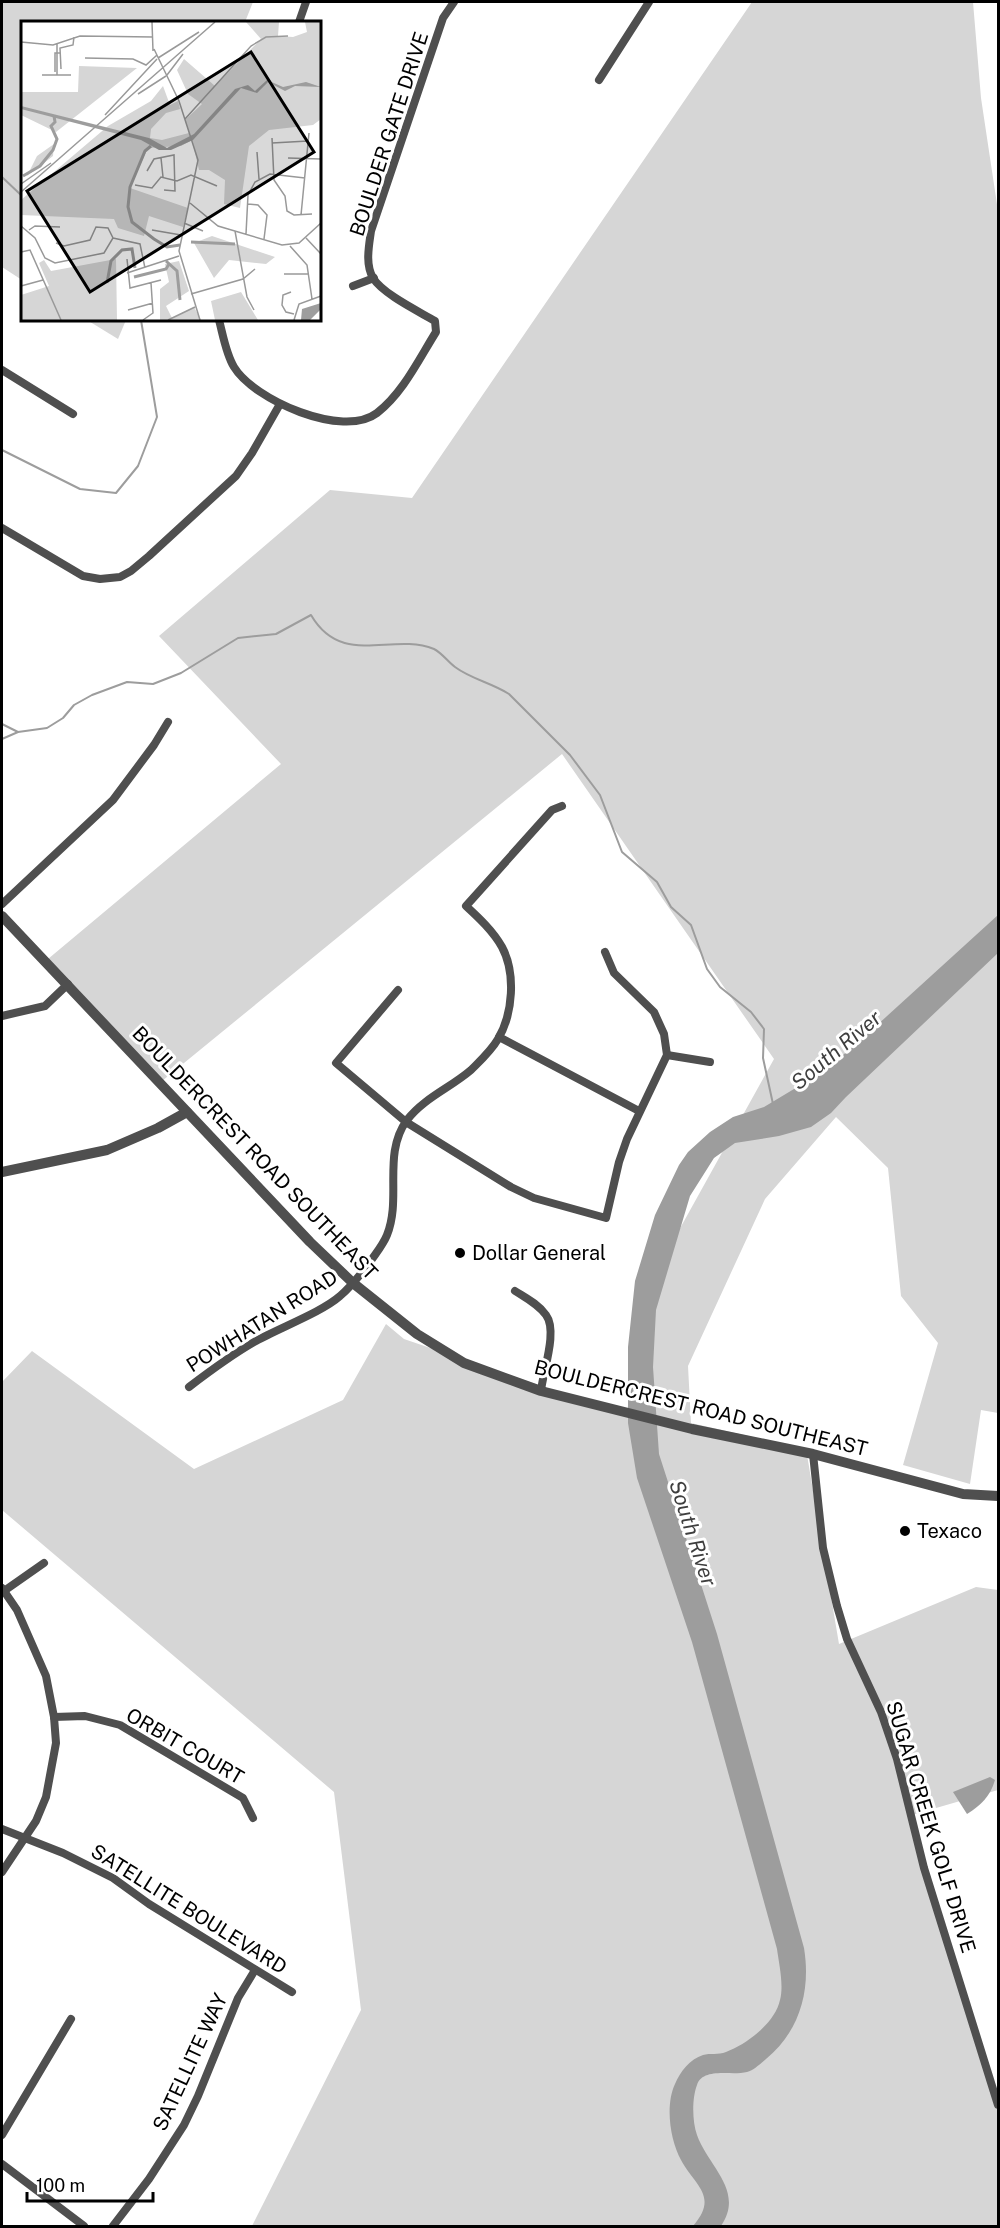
<svg xmlns="http://www.w3.org/2000/svg" width="1000" height="2228" font-family="'Public Sans',sans-serif">
<rect width="100%" height="100%" fill="#fff"/>
<g fill="#d6d6d6">
<path d="M2 2H253L245 22H22V280L2 267Z"/>
<path d="M752 2H973L981 98 998 211V1413L981 1410 970 1484 903 1465 938 1343 901 1296 888 1168 836 1117 765 1199 688 1366 691 1423 806 1449 839 1644 976 1587 998 1590V1790L912 1815 998 2102V2226H252L361 2010 334 1792 2 1510V1382L32 1351 194 1469 343 1400 386 1324 404 1339 627 1415 638 1304 774 1059 562 754 162 1081 48 959 281 764 159 636 330 490 412 498Z"/>
<path d="M87 320H126L118 339Z"/>
</g>
<g fill="#9d9d9d">
<path d="M998 915V953L846 1097 831 1113 811 1127 779 1136 735 1143 714 1158 690 1196 656 1310 653 1367 659 1454 717 1634 804 1948C811 1990 800 2031 766 2059 760 2064 754 2070 747 2072 732 2076 703 2067 697 2085 692 2098 692 2121 697 2135 708 2166 745 2191 721 2226H693C719 2196 695 2186 681 2160 670 2140 665 2105 675 2084 680 2072 690 2059 703 2055 710 2053 718 2055 726 2052 747 2044 775 2023 780 2000 784 1985 779 1964 777 1949L692 1642 637 1478 628 1423V1347L635 1281 655 1215 679 1165 688 1152 710 1132 733 1117 764 1107 819 1074 853 1047Z"/>
<path d="M990 1777 995 1780C990 1797 981 1805 967 1814L953 1792Z"/>
</g>
<g fill="none" stroke-linecap="round" stroke-linejoin="round">
<g stroke="#9d9d9d" stroke-width="2">
<path d="M2 177 22 196"/>
<path d="M2 450 80 489 116 493 138 466 157 417 141 320"/>
<path d="M2 724 18 732"/>
<path d="M2 739 18 732 47 728 63 718 74 705 92 695 127 682 153 684 181 673 238 638 276 634 311 615C342 668 391 632 434 649 442 653 448 662 455 667 471 679 492 683 509 694L570 755 600 795 622 852 657 882 671 907 691 925 707 969 720 987 751 1012 764 1029 763 1058 773 1104"/>
</g>
<g stroke="#4f4f4f" stroke-width="8">
<path d="M299 22 306 2"/>
<path d="M599 80 649 2"/>
<path d="M353 286 374 278"/>
<path d="M219 320C223 335 226 354 234 367 254 400 343 439 377 413 403 393 419 359 436 332L435 321C418 311 383 294 373 278 365 264 369 246 371 231L443 18 454 2"/>
<path d="M2 370 73 414"/>
<path d="M2 528 83 576 100 579 120 577 131 571 149 556 236 476 252 453 280 404"/>
<path d="M2 904 113 800 154 745 168 722"/>
<path d="M398 990 336 1063 406 1122 511 1187 534 1198 606 1218 619 1162 627 1139 667 1055 664 1034 654 1012 614 973 605 952"/>
<path d="M2 1016 45 1006 68 984"/>
<path d="M499 1037 639 1111"/>
<path d="M667 1055 710 1062"/>
<path d="M515 1291C526 1298 538 1304 546 1315 558 1331 543 1371 541 1391"/>
<path d="M189 1387C210 1371 233 1354 256 1341 279 1328 322 1312 340 1296 352 1286 361 1274 370 1262 376 1253 383 1245 387 1235 402 1198 382 1154 407 1120 424 1098 450 1088 471 1070 481 1060 491 1051 498 1039 513 1014 516 973 502 947 493 931 479 918 466 906L552 810 562 806"/>
<path d="M813 1454 823 1548 837 1606 847 1639 881 1712 897 1759 924 1868 998 2105"/>
<path d="M2 1588 17 1610 46 1676 54 1717 56 1743 46 1797 36 1821 2 1872"/>
<path d="M4 1591 44 1563"/>
<path d="M54 1717 85 1716 120 1725 243 1798 253 1818"/>
<path d="M2 1829 63 1853 113 1878 149 1904 292 1992"/>
<path d="M2 2135 71 2019"/>
<path d="M2 2164 84 2226"/>
<path d="M113 2226 149 2179 184 2125 198 2096 238 1998 255 1970"/>
</g>
<g stroke="#4f4f4f" stroke-width="10">
<path d="M2 916 310 1242 353 1283 417 1334 464 1363 541 1391 692 1429 813 1454 963 1494 998 1496"/>
<path d="M2 1172 107 1150 158 1128 187 1112"/>
</g>
</g>
<g fill="#000" stroke="#fff" stroke-width="2">
<circle cx="460" cy="1253" r="6"/>
<circle cx="905" cy="1531" r="6"/>
</g>
<g text-anchor="middle" dominant-baseline="central" stroke-width="6" stroke-linejoin="round" paint-order="stroke">
<g font-size="20" fill="#000" stroke="#fff">
<text transform="translate(389 134) rotate(-72)">BOULDER GATE DRIVE</text>
<text transform="translate(255 1153) rotate(46)">BOULDERCREST ROAD SOUTHEAST</text>
<text transform="translate(262 1321) rotate(-32)">POWHATAN ROAD</text>
<text transform="translate(701 1408) rotate(14)">BOULDERCREST ROAD SOUTHEAST</text>
<text transform="translate(185 1746) rotate(30)">ORBIT COURT</text>
<text transform="translate(931 1827) rotate(73)">SUGAR CREEK GOLF DRIVE</text>
<text transform="translate(189 1909) rotate(32)">SATELLITE BOULEVARD</text>
<text transform="translate(190 2062) rotate(-65)">SATELLITE WAY</text>
</g>
<g font-size="20" fill="#000" stroke="#fff" text-anchor="start">
<text x="472" y="1253">Dollar General</text>
<text x="917" y="1531">Texaco</text>
</g>
<g font-size="21" font-style="italic" fill="#3e3e3e" stroke="#fff">
<text transform="translate(836 1050) rotate(-40)">South River</text>
<text transform="translate(693 1533) rotate(72)">South River</text>
</g>
</g>
<g transform="translate(21 21)">
<rect width="300" height="300" fill="#fff"/>
<path d="M225 1H258L257 15 272 16 286 11 284 1H300V98L292 104 248 109 228 125 219 187 203 183 204 159 188 149H178L171 119 160 125 127 127 109 167 167 187 162 206 128 195 123 215 97 207 93 198 0 194V179L87 105 130 80 142 65 149 84 157 80 159 88 145 92 130 108 129 117 141 119 168 112 164 99 181 83 167 73 156 49 163 38 194 65 240 18ZM58 45 116 47 35 111 0 94V71H57ZM33 123 32 135 6 155 16 135ZM191 215 254 236 245 243 208 239 193 257 173 222ZM95 238 96 299H0V274L28 265 18 242 23 239 30 250ZM158 240 168 270 145 285 151 297 173 286 180 299H139V268L148 261 144 243ZM220 271 237 299H194L190 280Z" fill="#d6d6d6"/>
<path d="M246 59 262 66 285 61 300 66 274 65 264 70 247 61 236 72 220 67 172 119 150 129H138L120 119 0 88V85L128 117 146 127 173 113 214 68 227 64 234 70ZM300 282V288L289 299H280L281 288Z" fill="#9d9d9d"/>
<path fill="none" stroke="#9d9d9d" stroke-width="3" d="M130 125 124 130 109 166 107 186 111 201 133 218 146 226 159 224M2 155 19 145 32 129 36 118 30 105 34 101 33 95M170 221 214 223M145 240 156 250 159 279M113 256 145 248 148 243M86 262 90 240 101 229 111 228 114 247"/>
<path fill="none" stroke="#999" stroke-width="1.5" d="M131 1 132 30M0 21 32 24 59 15 132 16M36 23V54M133 28 158 80 177 139 158 230 179 299M64 37 112 38 125 44 136 34M137 37 178 11M40 48 39 27 52 24 53 16M34 51V32H39M21 54H50M146 54 162 33M117 73 145 55M84 94 136 38M164 98 230 25 245 16 267 15M251 117 253 159 264 175 266 190 273 194 291 193M251 122 287 120M236 131 238 158M140 137 142 156M267 137 300 138M126 150 133 138 153 134 154 170 143 169M0 163 30 142M114 164 131 167 140 156 156 160 170 154 196 165M0 171 194 1M169 182 197 205 261 224 278 222 300 202M227 183 237 184 246 194 243 218M280 194 288 112M163 202 182 210M0 205 14 217 24 237 34 242 83 232 92 217 87 207 75 206 69 219 43 225 35 222M8 209 14 205 39 206M131 209 160 214M214 210 226 276 233 289M225 213 227 174 234 161 249 153 284 157M92 217 119 223 124 247M285 217 300 233M269 225 286 244 291 278M0 231 9 229 40 299M106 238 109 267 140 259M106 252 158 235M263 253H288M0 265 22 259M270 271 262 274 261 284 265 291 273 293M170 273 222 258 234 248M107 289 132 282M122 299 132 292 130 262M147 299 174 286M273 299 278 283 300 275"/>
<path fill="#000" fill-opacity="0.15" stroke="#000" stroke-width="3" d="M230 31 293 131 69 271 6 170Z"/>
<rect width="300" height="300" fill="none" stroke="#000" stroke-width="3"/>
</g>
<rect width="1000" height="2228" fill="none" stroke="#000000" stroke-width="6"/>
<path d="M27 2192v9h126v-9" fill="none" stroke="#000000" stroke-width="3"/>
<text x="36" y="2192" font-size="18" fill="#000000" stroke="#ffffff" stroke-width="4.5" paint-order="stroke">100 m</text>
</svg>
